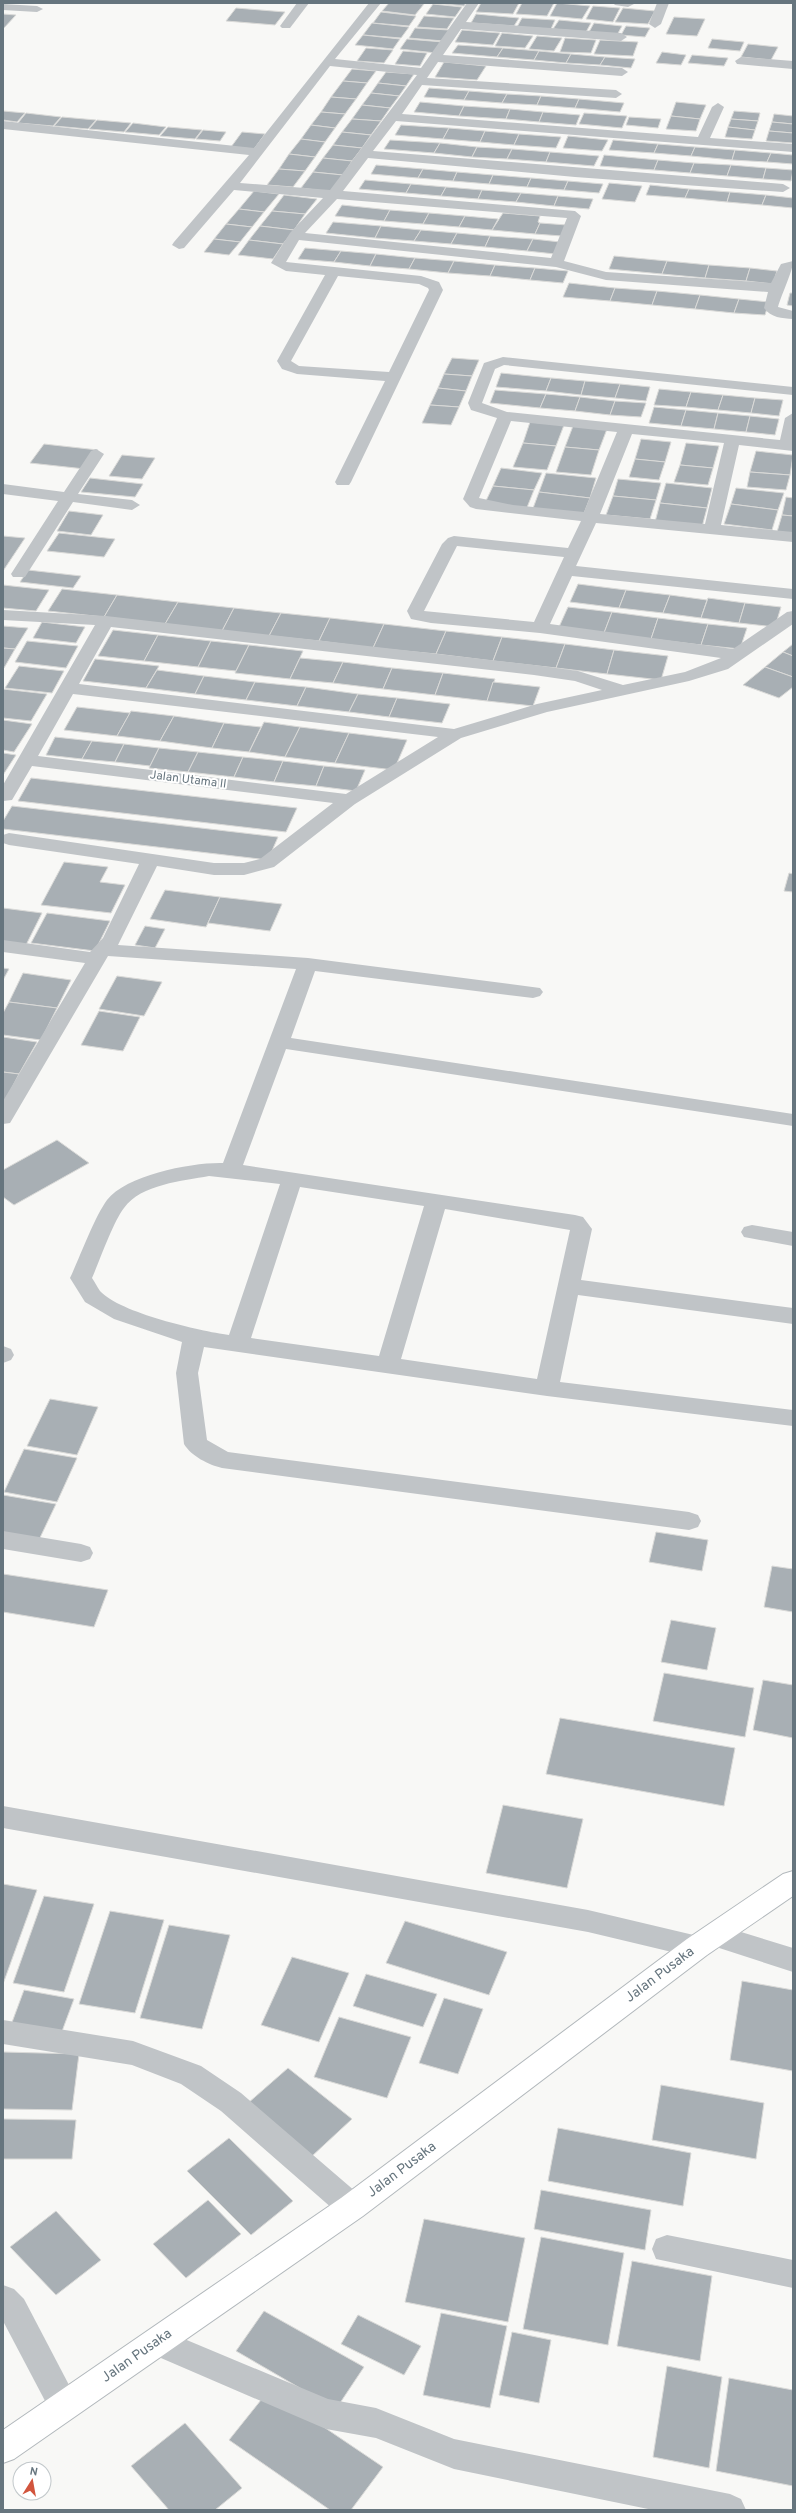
<svg xmlns="http://www.w3.org/2000/svg" width="796" height="2513" font-family="Overpass,sans-serif">
<rect width="100%" height="100%" fill="#f8f8f6"/>
<g fill="#a8afb4" stroke="#dadad8">
<path d="M389 3H412L424 4 415 15 382 11Z"/>
<path d="M435 3H466L464 6Z"/>
<path d="M481 3H519L513 14 476 12Z"/>
<path d="M522 3H554L547 16 516 14Z"/>
<path d="M557 3 590 6 582 19 550 16Z"/>
<path d="M433 4 462 7 455 17 426 14Z"/>
<path d="M593 6 620 8 613 22 586 19Z"/>
<path d="M236 8 285 12 275 25 226 21Z"/>
<path d="M623 8 655 11 648 24 615 22Z"/>
<path d="M381 12 416 16 409 26 373 23Z"/>
<path d="M3 14 16 15 3 29Z"/>
<path d="M476 14 519 18 514 26 471 23Z"/>
<path d="M424 16 454 18 447 29 417 27Z"/>
<path d="M674 17 705 19 697 36 666 34Z"/>
<path d="M522 18 555 20 551 29 517 27Z"/>
<path d="M559 20 591 23 586 32 553 29Z"/>
<path d="M372 23 409 27 401 38 363 35Z"/>
<path d="M594 23 622 26 617 35 589 32Z"/>
<path d="M626 26 650 28 645 37 621 35Z"/>
<path d="M415 28 449 30 443 41 409 38Z"/>
<path d="M462 30 500 33 493 45 455 42Z"/>
<path d="M502 33 533 36 525 48 495 46Z"/>
<path d="M363 35 400 39 393 49 355 45Z"/>
<path d="M537 36 562 38 554 51 529 49Z"/>
<path d="M565 38 596 40 591 53 560 52Z"/>
<path d="M407 39 443 42 436 53 400 49Z"/>
<path d="M712 39 744 42 740 51 708 48Z"/>
<path d="M600 40 638 42 633 56 594 54Z"/>
<path d="M748 44 778 47 771 60 741 57Z"/>
<path d="M458 45 503 48 497 57 452 53Z"/>
<path d="M366 48 393 50 384 63 357 61Z"/>
<path d="M503 48 539 51 534 60 497 57Z"/>
<path d="M403 51 427 53 420 66 395 64Z"/>
<path d="M539 51 571 54 566 63 534 60Z"/>
<path d="M662 52 686 55 681 65 656 63Z"/>
<path d="M571 54 605 57 600 65 566 63Z"/>
<path d="M692 55 728 58 724 66 688 63Z"/>
<path d="M605 57 635 59 631 68 600 65Z"/>
<path d="M444 62 486 66 477 80 435 77Z"/>
<path d="M352 69 376 71 367 83 343 81Z"/>
<path d="M386 72 414 74 406 86 378 83Z"/>
<path d="M343 81 367 83 356 99 331 97Z"/>
<path d="M378 83 406 86 399 96 371 93Z"/>
<path d="M429 88 469 91 464 100 424 97Z"/>
<path d="M469 91 507 94 502 103 464 100Z"/>
<path d="M371 93 399 96 390 108 362 105Z"/>
<path d="M507 94 541 96 537 105 502 103Z"/>
<path d="M541 96 579 99 575 108 537 105Z"/>
<path d="M331 97 356 99 345 114 321 112Z"/>
<path d="M579 99 624 103 620 112 575 108Z"/>
<path d="M420 102 464 106 459 116 414 112Z"/>
<path d="M676 102 706 105 700 119 671 116Z"/>
<path d="M362 105 390 108 381 121 352 119Z"/>
<path d="M464 106 510 109 506 119 459 116Z"/>
<path d="M510 109 543 112 539 122 506 119Z"/>
<path d="M3 111 25 113 17 122 3 120Z"/>
<path d="M734 111 760 113 758 121 731 119Z"/>
<path d="M321 112 345 114 335 128 311 125Z"/>
<path d="M543 112 580 115 576 125 539 122Z"/>
<path d="M26 113 61 117 53 126 18 123Z"/>
<path d="M584 113 627 116 622 128 579 124Z"/>
<path d="M774 114 793 116V124L772 122Z"/>
<path d="M671 116 700 119 696 131 666 129Z"/>
<path d="M62 117 96 120 88 129 54 126Z"/>
<path d="M629 117 661 119 658 128 626 125Z"/>
<path d="M352 119 381 121 371 135 342 132Z"/>
<path d="M731 119 758 121 755 130 728 127Z"/>
<path d="M97 120 131 123 124 132 89 129Z"/>
<path d="M772 122 793 124V133L769 131Z"/>
<path d="M133 123 166 127 159 135 125 132Z"/>
<path d="M311 125 335 128 325 142 301 139Z"/>
<path d="M401 125 449 128 443 139 395 135Z"/>
<path d="M168 127 202 130 195 139 160 136Z"/>
<path d="M728 127 755 130 752 139 725 137Z"/>
<path d="M449 128 485 131 480 142 443 139Z"/>
<path d="M203 130 226 132 220 141 196 139Z"/>
<path d="M485 131 519 134 514 145 480 142Z"/>
<path d="M769 131 793 133V143L766 141Z"/>
<path d="M242 132 265 134 254 149 231 147Z"/>
<path d="M342 132 371 135 362 148 333 145Z"/>
<path d="M519 134 561 137 556 148 514 145Z"/>
<path d="M568 136 608 140 602 151 563 148Z"/>
<path d="M301 139 325 142 315 157 289 154Z"/>
<path d="M390 140 440 143 434 153 384 149Z"/>
<path d="M613 140 658 144 654 153 609 150Z"/>
<path d="M440 143 477 147 472 157 434 153Z"/>
<path d="M658 144 695 147 691 156 654 153Z"/>
<path d="M333 145 362 148 352 161 323 158Z"/>
<path d="M477 147 512 149 507 159 472 157Z"/>
<path d="M695 147 735 150 732 160 691 156Z"/>
<path d="M512 149 550 152 546 162 507 159Z"/>
<path d="M735 150 771 153 767 162 732 160Z"/>
<path d="M550 152 599 156 594 166 546 162Z"/>
<path d="M771 153 793 155V164L767 162Z"/>
<path d="M289 154 315 157 305 171 279 169Z"/>
<path d="M604 155 658 160 654 170 600 166Z"/>
<path d="M323 158 352 161 343 175 313 172Z"/>
<path d="M658 160 694 163 690 173 654 170Z"/>
<path d="M694 163 731 165 727 176 690 173Z"/>
<path d="M376 165 423 169 418 178 371 174Z"/>
<path d="M731 165 766 168 763 179 727 176Z"/>
<path d="M766 168 793 170 791 181 763 179Z"/>
<path d="M279 169 305 171 293 187 267 185Z"/>
<path d="M423 169 457 172 453 181 418 178Z"/>
<path d="M313 172 343 175 331 192 301 188Z"/>
<path d="M457 172 493 175 489 184 453 181Z"/>
<path d="M493 175 531 178 527 187 489 184Z"/>
<path d="M531 178 568 181 564 190 527 187Z"/>
<path d="M365 180 411 184 406 193 359 189Z"/>
<path d="M568 181 603 184 599 193 564 190Z"/>
<path d="M609 183 642 186 635 202 602 199Z"/>
<path d="M411 184 446 187 441 196 406 193Z"/>
<path d="M650 185 689 189 685 198 646 195Z"/>
<path d="M446 187 482 190 478 199 441 196Z"/>
<path d="M689 189 730 192 727 202 685 198Z"/>
<path d="M482 190 521 193 516 202 478 199Z"/>
<path d="M254 191 279 194 264 212 239 209Z"/>
<path d="M730 192 766 195 762 205 727 202Z"/>
<path d="M521 193 558 196 554 206 516 202Z"/>
<path d="M284 195 317 199 305 214 272 211Z"/>
<path d="M766 195 793 198V208L762 205Z"/>
<path d="M558 196 593 199 589 209 554 206Z"/>
<path d="M342 205 390 210 384 221 335 216Z"/>
<path d="M239 209 264 212 252 227 226 224Z"/>
<path d="M390 210 429 213 423 224 384 221Z"/>
<path d="M272 211 305 214 294 230 260 226Z"/>
<path d="M429 213 465 216 459 227 423 224Z"/>
<path d="M503 213 540 216 538 222 540 223 535 234 492 230Z"/>
<path d="M465 216 498 219 492 230 459 227Z"/>
<path d="M333 222 381 226 375 238 326 233Z"/>
<path d="M540 223 567 225 562 236 535 234Z"/>
<path d="M226 224 252 227 240 242 214 239Z"/>
<path d="M260 226 294 230 283 244 249 240Z"/>
<path d="M381 226 421 230 414 241 375 238Z"/>
<path d="M421 230 457 233 451 244 414 241Z"/>
<path d="M457 233 490 236 485 247 451 244Z"/>
<path d="M490 236 533 239 527 251 485 247Z"/>
<path d="M214 239 240 242 229 255 204 252Z"/>
<path d="M533 239 560 242 555 254 527 251Z"/>
<path d="M249 240 283 244 273 259 238 255Z"/>
<path d="M305 248 341 251 334 262 298 259Z"/>
<path d="M341 251 376 254 370 266 334 262Z"/>
<path d="M376 254 415 258 409 269 370 266Z"/>
<path d="M614 256 667 261 662 274 609 269Z"/>
<path d="M415 258 454 261 448 273 409 269Z"/>
<path d="M454 261 495 265 490 276 448 273Z"/>
<path d="M667 261 709 265 705 278 662 274Z"/>
<path d="M495 265 535 268 530 280 490 276Z"/>
<path d="M709 265 750 268 746 281 705 278Z"/>
<path d="M535 268 568 271 563 283 530 280Z"/>
<path d="M750 268 777 271 773 284 746 281Z"/>
<path d="M569 283 615 288 610 301 563 297Z"/>
<path d="M615 288 657 291 652 305 610 301Z"/>
<path d="M657 291 700 295 695 309 652 305Z"/>
<path d="M790 293H793V306L787 305Z"/>
<path d="M700 295 739 299 734 313 695 309Z"/>
<path d="M739 299 769 302 765 315 734 313Z"/>
<path d="M452 358 479 360 472 376 444 374Z"/>
<path d="M501 373 551 378 546 391 496 387Z"/>
<path d="M444 374 472 376 466 391 438 388Z"/>
<path d="M551 378 585 381 581 395 546 391Z"/>
<path d="M585 381 620 384 615 398 581 395Z"/>
<path d="M620 384 650 387 646 401 615 398Z"/>
<path d="M438 388 466 391 459 407 430 405Z"/>
<path d="M659 389 691 392 686 407 654 405Z"/>
<path d="M495 390 546 394 540 408 490 403Z"/>
<path d="M691 392 723 395 718 410 686 407Z"/>
<path d="M546 394 580 397 575 411 540 408Z"/>
<path d="M723 395 755 398 751 413 718 410Z"/>
<path d="M580 397 615 401 610 415 575 411Z"/>
<path d="M755 398 783 400 779 416 751 413Z"/>
<path d="M615 401 646 403 641 417 610 415Z"/>
<path d="M430 405 459 407 451 425 422 423Z"/>
<path d="M654 407 686 410 681 426 649 423Z"/>
<path d="M686 410 718 413 714 429 681 426Z"/>
<path d="M718 413 750 416 746 432 714 429Z"/>
<path d="M750 416 779 419 775 435 746 432Z"/>
<path d="M530 422 564 425 556 446 523 443Z"/>
<path d="M573 426 607 429 599 450 565 447Z"/>
<path d="M641 439 671 442 665 462 635 459Z"/>
<path d="M523 443 556 446 547 470 513 467Z"/>
<path d="M686 443 719 446 713 468 680 465Z"/>
<path d="M44 444 98 450 85 469 30 463Z"/>
<path d="M565 447 599 450 591 475 556 472Z"/>
<path d="M756 451 793 455 790 475 750 472Z"/>
<path d="M122 455 155 458 142 479 109 476Z"/>
<path d="M635 459 665 462 659 480 629 477Z"/>
<path d="M680 465 713 468 708 485 674 482Z"/>
<path d="M501 468 542 473 534 490 493 486Z"/>
<path d="M750 472 790 475 786 490 747 487Z"/>
<path d="M546 473 596 478 590 498 539 492Z"/>
<path d="M90 478 143 484 135 497 81 492Z"/>
<path d="M618 479 661 483 656 500 613 496Z"/>
<path d="M666 483 712 488 707 508 660 503Z"/>
<path d="M493 486 534 490 526 510 484 505Z"/>
<path d="M736 488 784 493 778 510 731 504Z"/>
<path d="M539 492 590 498 583 516 532 511Z"/>
<path d="M613 496 656 500 650 519 606 515Z"/>
<path d="M786 497 793 498V516L782 515Z"/>
<path d="M660 503 707 508 702 527 655 522Z"/>
<path d="M731 504 778 510 772 530 724 524Z"/>
<path d="M69 511 103 515 91 535 57 531Z"/>
<path d="M782 515 793 516V533L777 532Z"/>
<path d="M59 533 115 539 104 557 47 551Z"/>
<path d="M3 536 25 538 3 571Z"/>
<path d="M28 570 81 576 73 588 20 582Z"/>
<path d="M578 584 626 590 619 608 570 602Z"/>
<path d="M3 585 49 590 36 611 3 608Z"/>
<path d="M62 589 117 595 104 617 48 611Z"/>
<path d="M626 590 670 595 663 613 619 608Z"/>
<path d="M117 595 178 602 165 624 104 617Z"/>
<path d="M670 595 707 600 701 618 663 613Z"/>
<path d="M708 598 745 603 739 623 701 618Z"/>
<path d="M178 602 234 608 222 631 165 624Z"/>
<path d="M745 603 781 607 775 627 739 623Z"/>
<path d="M568 607 612 612 604 633 559 627Z"/>
<path d="M234 608 281 613 269 636 222 631Z"/>
<path d="M612 612 658 618 651 639 604 633Z"/>
<path d="M281 613 330 618 319 641 269 636Z"/>
<path d="M330 618 384 624 373 648 319 641Z"/>
<path d="M658 618 708 624 701 645 651 639Z"/>
<path d="M42 622 85 627 76 643 33 638Z"/>
<path d="M384 624 446 631 436 654 373 648Z"/>
<path d="M708 624 747 628 740 649 701 645Z"/>
<path d="M3 626 28 628 15 649 3 648Z"/>
<path d="M113 630 158 635 144 661 98 656Z"/>
<path d="M446 631 502 637 493 661 436 654Z"/>
<path d="M158 635 211 641 198 667 144 661Z"/>
<path d="M502 637 565 644 556 668 493 661Z"/>
<path d="M27 641 78 646 66 668 15 662Z"/>
<path d="M211 641 249 645 236 671 198 667Z"/>
<path d="M565 644 614 650 607 674 556 668Z"/>
<path d="M793 644V656L783 652Z"/>
<path d="M249 645 303 651 290 679 235 673Z"/>
<path d="M3 648 15 649 4 668H3Z"/>
<path d="M614 650 668 656 661 680 607 674Z"/>
<path d="M783 652 793 656V677L765 667Z"/>
<path d="M300 658 343 662 333 683 290 679Z"/>
<path d="M95 659 159 666 146 688 83 681Z"/>
<path d="M343 662 392 668 383 689 333 683Z"/>
<path d="M19 666 64 671 52 693 5 688Z"/>
<path d="M765 667 793 677V687L779 698 743 685Z"/>
<path d="M392 668 443 673 435 695 383 689Z"/>
<path d="M157 670 204 676 195 694 146 688Z"/>
<path d="M443 673 495 679 487 701 435 695Z"/>
<path d="M204 676 255 682 246 700 195 694Z"/>
<path d="M255 682 306 687 297 706 246 700Z"/>
<path d="M493 682 540 687 533 706 487 701Z"/>
<path d="M306 687 358 694 349 712 297 706Z"/>
<path d="M3 689 47 694 31 721 3 718Z"/>
<path d="M358 694 397 698 389 717 349 712Z"/>
<path d="M397 698 450 704 442 723 389 717Z"/>
<path d="M77 707 130 713 117 736 64 730Z"/>
<path d="M131 711 174 716 160 741 117 736Z"/>
<path d="M174 716 224 723 212 748 160 741Z"/>
<path d="M3 720 32 724 14 752 3 750Z"/>
<path d="M264 722 300 727 285 757 249 752Z"/>
<path d="M224 723 261 727 249 752 212 748Z"/>
<path d="M300 727 349 733 335 763 285 757Z"/>
<path d="M349 733 407 740 394 770 335 763Z"/>
<path d="M55 737 92 741 82 759 46 755Z"/>
<path d="M92 741 124 744 115 762 82 759Z"/>
<path d="M124 744 159 748 150 766 115 762Z"/>
<path d="M159 748 198 752 188 772 149 768Z"/>
<path d="M198 752 243 757 234 777 188 772Z"/>
<path d="M3 753 16 755 3 775Z"/>
<path d="M243 757 283 761 274 782 234 777Z"/>
<path d="M283 761 324 766 316 786 274 782Z"/>
<path d="M324 766 365 770 356 791 316 786Z"/>
<path d="M31 778 297 808 286 832 18 801Z"/>
<path d="M12 806 278 837 268 860 3 829V821Z"/>
<path d="M64 862 108 867 100 882 125 885 111 913 41 905Z"/>
<path d="M789 873 793 874V892L784 891Z"/>
<path d="M165 890 220 897 206 927 150 919Z"/>
<path d="M220 897 282 904 270 931 208 923Z"/>
<path d="M3 908 42 913 26 945 3 942Z"/>
<path d="M47 913 110 921 95 951 31 943Z"/>
<path d="M145 926 165 929 155 948 135 945Z"/>
<path d="M3 968 9 969 3 980Z"/>
<path d="M23 973 71 980 57 1008 9 1002Z"/>
<path d="M117 976 162 982 144 1016 99 1009Z"/>
<path d="M9 1002 57 1008 41 1040 3 1035V1013Z"/>
<path d="M99 1011 140 1017 123 1051 81 1045Z"/>
<path d="M3 1037 37 1042 19 1074 3 1072Z"/>
<path d="M3 1072 19 1074 3 1105Z"/>
<path d="M57 1140 89 1163 14 1205 3 1197V1170Z"/>
<path d="M50 1399 98 1407 77 1455 27 1446Z"/>
<path d="M24 1449 77 1458 57 1502 4 1492Z"/>
<path d="M3 1495 56 1504 37 1544 3 1538Z"/>
<path d="M656 1532 708 1540 702 1571 649 1562Z"/>
<path d="M772 1566 793 1569V1612L764 1607Z"/>
<path d="M3 1574 108 1590 94 1627 3 1612Z"/>
<path d="M671 1620 716 1628 707 1670 661 1662Z"/>
<path d="M664 1673 754 1688 745 1737 653 1721Z"/>
<path d="M763 1680 793 1685V1738L753 1730Z"/>
<path d="M560 1718 735 1748 724 1806 546 1774Z"/>
<path d="M503 1805 583 1819 567 1888 486 1873Z"/>
<path d="M3 1884 37 1890 3 1984Z"/>
<path d="M44 1896 94 1904 64 1992 13 1983Z"/>
<path d="M110 1911 164 1920 135 2013 79 2004Z"/>
<path d="M405 1921 507 1952 489 1995 386 1963Z"/>
<path d="M169 1925 230 1935 202 2029 140 2018Z"/>
<path d="M292 1957 349 1973 319 2042 261 2025Z"/>
<path d="M366 1974 437 1994 423 2027 353 2006Z"/>
<path d="M742 1981 793 1990V2071L730 2060Z"/>
<path d="M24 1990 74 1999 61 2034 11 2025Z"/>
<path d="M444 1998 483 2009 458 2074 419 2063Z"/>
<path d="M339 2017 411 2037 387 2098 314 2077Z"/>
<path d="M3 2052 79 2054 72 2110 3 2109Z"/>
<path d="M288 2068 352 2119 311 2157 247 2104Z"/>
<path d="M661 2085 764 2103 756 2159 652 2140Z"/>
<path d="M3 2119 76 2120 72 2159H3Z"/>
<path d="M558 2128 691 2153 683 2206 548 2181Z"/>
<path d="M229 2138 293 2201 251 2235 187 2171Z"/>
<path d="M541 2190 651 2210 645 2250 534 2229Z"/>
<path d="M208 2200 241 2234 186 2278 153 2244Z"/>
<path d="M56 2211 101 2260 56 2295 10 2247Z"/>
<path d="M424 2219 525 2238 508 2322 405 2302Z"/>
<path d="M541 2237 624 2253 608 2345 523 2329Z"/>
<path d="M632 2261 712 2276 700 2361 617 2346Z"/>
<path d="M264 2311 364 2367 336 2409 236 2351Z"/>
<path d="M441 2313 507 2326 490 2408 423 2395Z"/>
<path d="M358 2315 421 2346 404 2375 341 2344Z"/>
<path d="M512 2332 551 2340 539 2403 499 2395Z"/>
<path d="M667 2366 722 2377 709 2468 653 2457Z"/>
<path d="M729 2378 793 2390V2486L716 2471Z"/>
<path d="M269 2390 383 2467 351 2510H330L229 2440Z"/>
<path d="M185 2423 242 2488 215 2510H169L131 2466Z"/>
</g>
<g fill="none" stroke-linecap="round" stroke-linejoin="round">
<g stroke="#b2b8bc" stroke-width="2">
<path id="secondary" d="M793 1871V1896L707 1955 363 2216 14 2459 3 2463V2430L341 2198 687 1939 783 1874Z"/>
</g>
<g fill="#c0c4c7" fill-rule="evenodd">
<path d="M297 3H309L290 28H282L280 26Z"/>
<path d="M369 3H381L335 59 421 68 467 3H479L466 22 621 33 627 37 621 41 461 29 443 55 622 68 628 72 622 76 438 62 427 78 616 90 622 94 616 98 422 85 402 114 698 137 712 107 718 103 724 107 710 138 793 144V152L396 121 373 151 783 184 790 188 783 192 575 177 368 158 343 191 575 211 581 216 564 261 606 272 771 283 781 264 793 261C793 271 782 293 778 307L793 311V319C782 318 771 318 764 308L768 292 606 280 556 267 299 240 286 262 421 276 439 282 443 290 351 482 349 485H337L335 482 385 381 297 374 282 369 277 361 325 275 286 271 271 263 290 233 323 198 234 190 184 248 179 249 172 245 174 242 249 155 3 129V121L254 148ZM330 66 417 75 330 190 240 183ZM337 199 567 218 551 258 305 233ZM338 276 419 284 428 288 429 290 389 372 299 366 291 361Z"/>
<path d="M613 3H633L634 4 628 7 615 5Z"/>
<path d="M657 3H669L661 24 655 28 649 24Z"/>
<path d="M3 4 37 6 43 9 37 12 3 10Z"/>
<path d="M741 57 793 61V69L737 64 735 61Z"/>
<path d="M503 357 793 387V395L504 365 495 369 482 403 507 412 780 440 785 418 793 413V451L739 445 721 525 793 532V542L596 523 576 566 793 589V599L572 576 550 624 733 649 787 612 793 611V624L728 669 689 681 547 712 461 738 355 804 274 867 244 875H214L157 866 118 945 308 958 540 988 543 992 540 996 533 998 315 971 291 1038 793 1114V1126L286 1049 243 1165 575 1215 583 1217 592 1229 581 1280 793 1308V1324L578 1295 560 1382 793 1410V1426L547 1396 204 1347 198 1373 207 1440 228 1452 689 1512 698 1515 701 1521 698 1527 689 1530 222 1468C209 1465 191 1456 184 1444L176 1373 182 1342 114 1319 85 1302 70 1278C80 1257 94 1218 107 1200 126 1175 193 1162 223 1163L296 969 108 956 13 1118 10 1123 3 1124V1101L85 963 3 952V940L90 952 103 938 139 864 9 845 3 843V835L9 833 214 863H244L260 859 333 803 32 766 12 800 3 801V785L95 625 3 620V610L106 616 534 665 578 671 623 685 685 672 721 658 540 633 431 623 411 619 407 611 442 544 448 538 454 536 568 548 581 521 476 509 470 507 463 499 497 418 471 410 468 403 484 363ZM511 421 617 432 584 512 513 505 479 498ZM632 434 724 443 705 524 600 514ZM457 546 564 557 534 622 424 611ZM111 627 534 675 575 681 602 690 537 704 454 729 79 684ZM73 694 438 737 346 794 38 756ZM209 1176 280 1184 229 1335C200 1331 120 1313 100 1291 97 1287 95 1282 92 1278 100 1260 113 1222 124 1208 141 1184 183 1181 209 1176ZM300 1187 424 1206 379 1356 251 1338ZM445 1209 570 1230 537 1379 401 1359Z"/>
<path d="M96 449 104 454 78 494 132 500 140 505 132 510 73 502 25 577H13L11 574 58 501 3 494V484L64 492 91 451Z"/>
<path d="M752 1225 793 1232V1246L744 1237 741 1232 744 1227Z"/>
<path d="M3 1346 11 1349 14 1355 11 1360 3 1363Z"/>
<path d="M3 1531 81 1544 90 1547 93 1553 90 1559 81 1562 3 1549Z"/>
<path d="M3 1806 588 1910 702 1937 701 1935 705 1927 715 1924 793 1948V1972L710 1945 711 1947 707 1955 697 1958 588 1932 3 1828Z"/>
<path d="M3 2020 133 2041 201 2066 241 2093 363 2198 367 2207 363 2216 352 2220 341 2216 221 2111 181 2084 132 2065 3 2044Z"/>
<path d="M667 2235 793 2260V2288L656 2259 652 2249 656 2239Z"/>
<path d="M3 2285 14 2289 24 2299 80 2406 75 2416 64 2421 53 2416 3 2321Z"/>
<path d="M158 2328 328 2399 376 2408 454 2439 730 2494 741 2499 746 2510H653L454 2469 376 2438 326 2429 147 2352 142 2342 147 2332Z"/>
</g>
<use href="#secondary" fill="#fff" fill-rule="evenodd"/>
</g>
<g text-anchor="middle" dominant-baseline="central" stroke-width="4" stroke-linejoin="round" paint-order="stroke">
<g font-size="12" fill="#66757e" stroke="#fff">
<text transform="translate(188 780) rotate(7)">Jalan Utama ll</text>
</g>
<g font-size="14" fill="#66757e" stroke="#fff">
<text transform="translate(660 1975) rotate(-37)">Jalan Pusaka</text>
<text transform="translate(402 2170) rotate(-37)">Jalan Pusaka</text>
<text transform="translate(137 2356) rotate(-35)">Jalan Pusaka</text>
</g>
</g>
<rect width="796" height="2513" fill="none" stroke="#66757e" stroke-width="8"/>
<g transform="translate(32 2481) rotate(11)"><circle r="19" fill="#ffffff" stroke="#c2c8cb"/>
<path d="M0-3L7 15L0 10L-7 15Z" fill="#d2553d"/>
<text y="-6" font-size="11" font-weight="bold" text-anchor="middle" fill="#66757e">N</text>
</g>
</svg>
